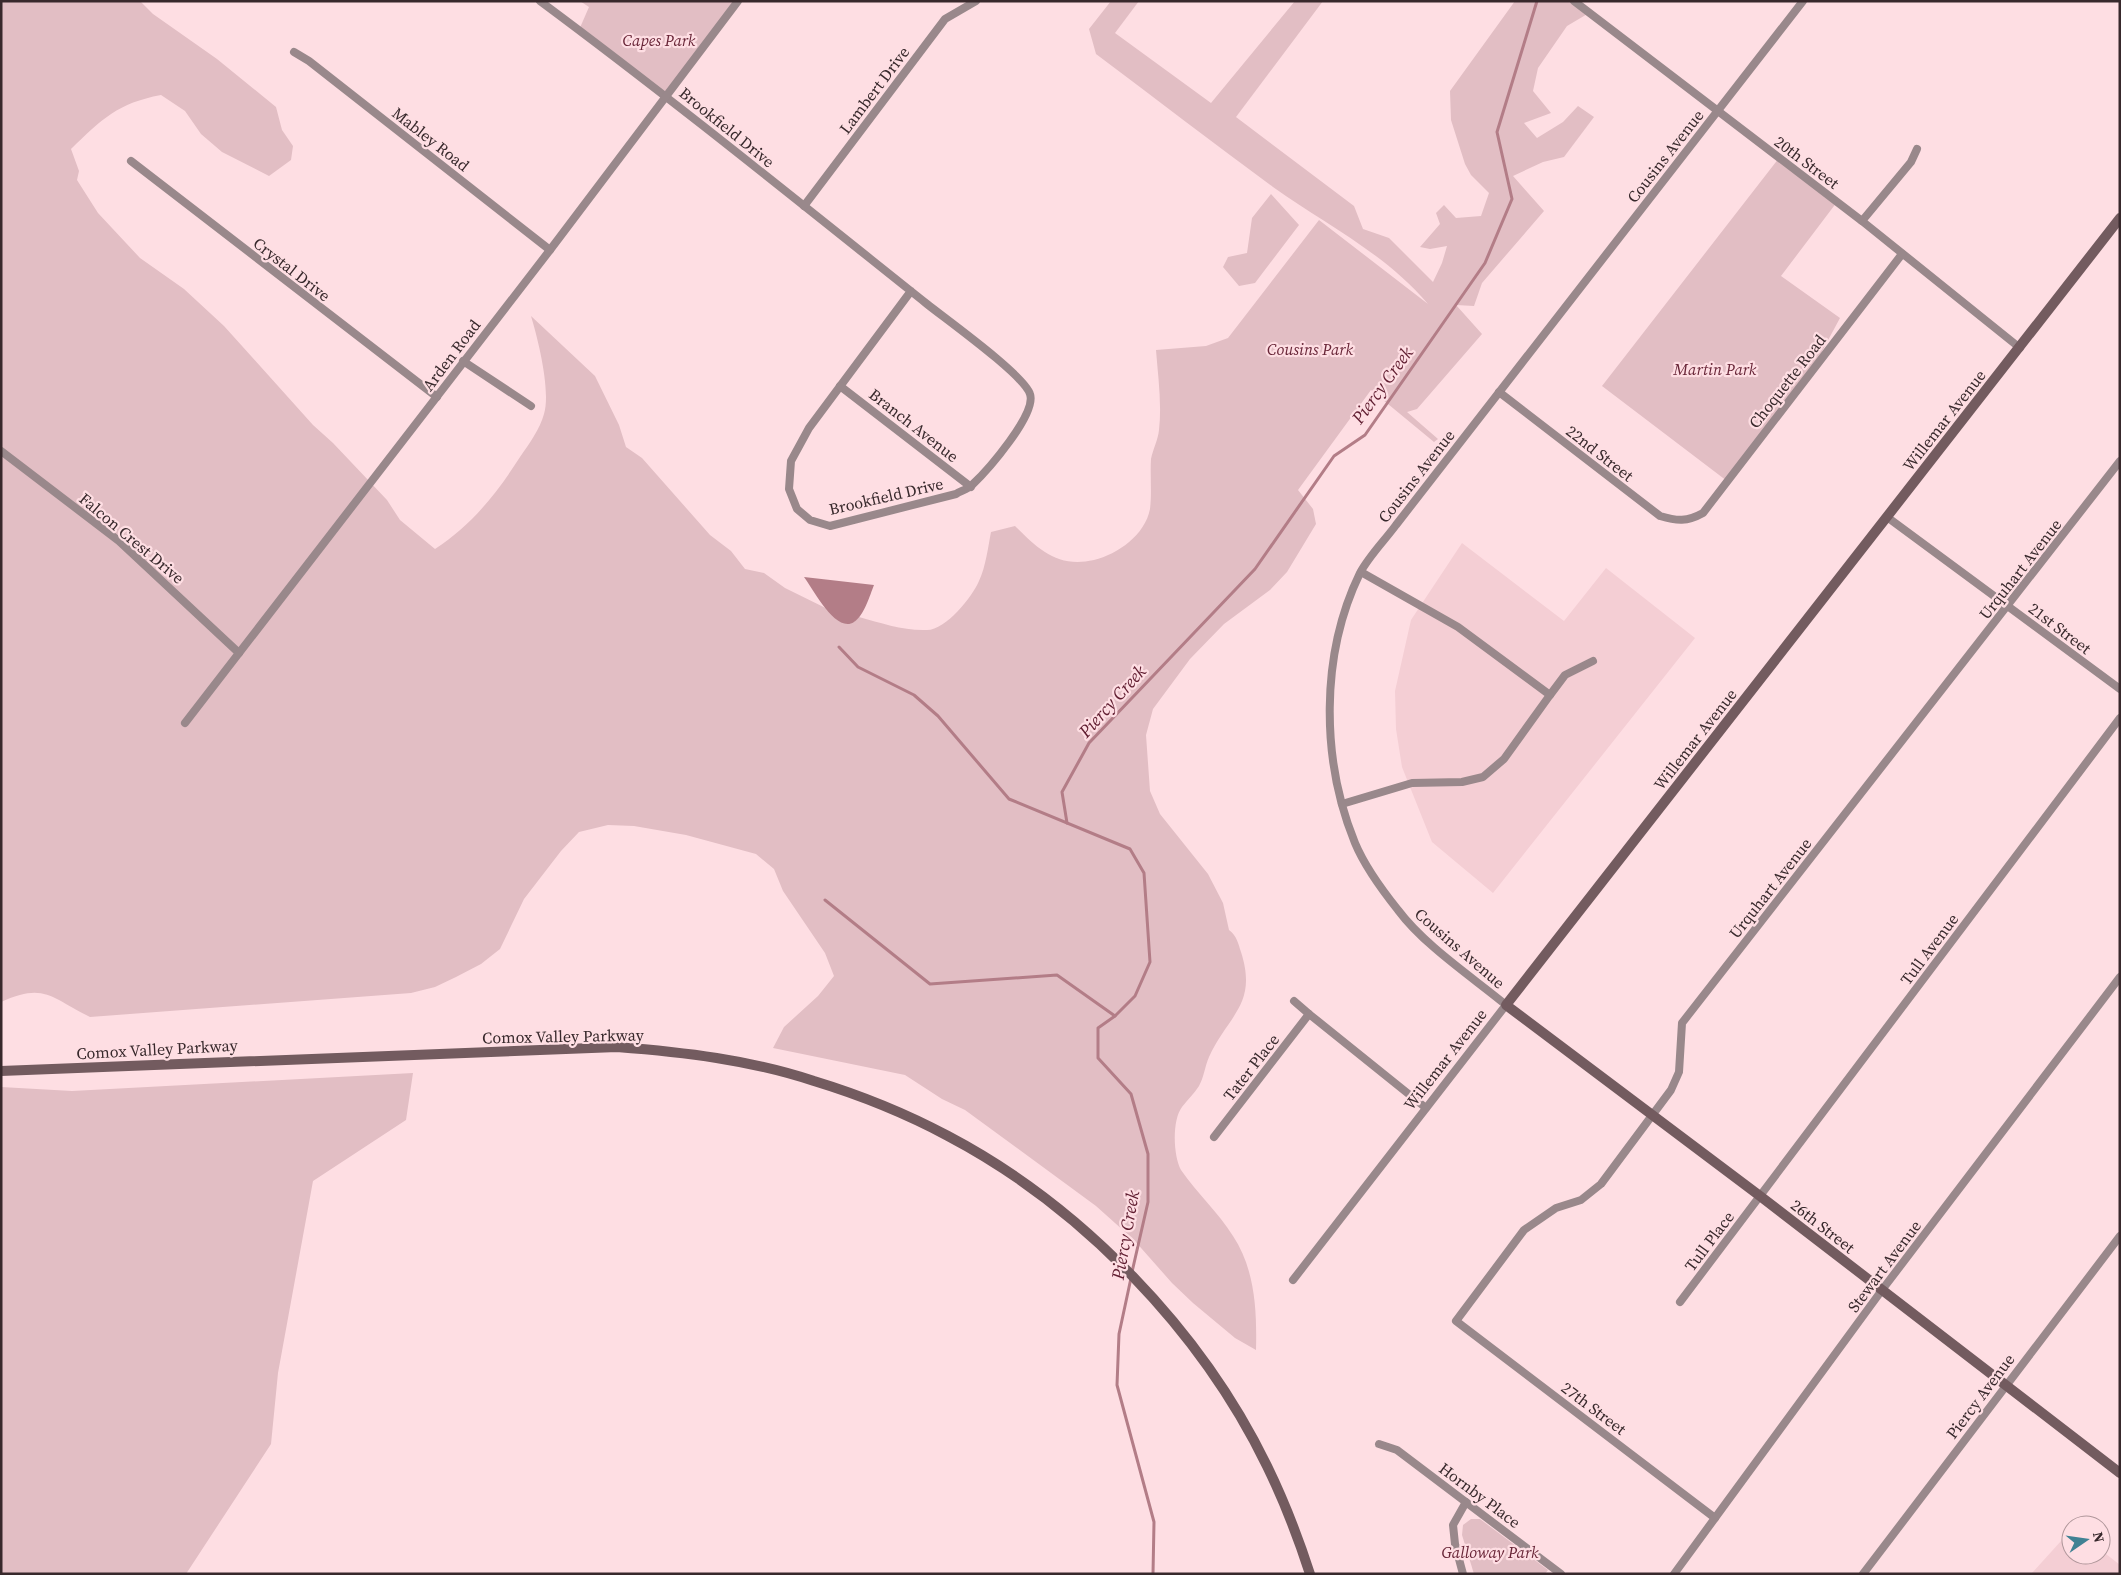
<svg xmlns="http://www.w3.org/2000/svg" width="2121" height="1575" font-family="'Source Serif 4',serif">
<rect width="100%" height="100%" fill="#fedee3"/>
<g fill="#f4ced4">
<path d="M1462 543 1564 621 1606 568 1695 638 1493 893 1432 842 1402 767 1396 729 1395 691 1411 620Z"/>
<path d="M2071 1530V1555H2101V1550L2120 1565V1574H2031Z"/>
</g>
<g fill="#e2bec4">
<path d="M1 1H140L153 14 217 59 276 107 282 130 293 146 291 160 269 176 222 152 201 134 185 111 161 95C118 103 102 119 71 149L79 171 77 180 98 213 140 258 184 289 224 326 313 425 333 443 387 500 400 520 435 549C472 525 497 493 520 457 529 444 540 429 544 414 551 391 538 339 531 316L595 376 619 425 626 447 642 458 710 535 731 551 745 569 764 573 785 588 854 622 859 617C881 623 904 631 927 630 946 630 972 597 979 581 986 566 988 547 991 532L1015 526C1039 550 1058 568 1094 560 1118 554 1145 535 1150 509 1152 493 1150 475 1151 459 1153 449 1158 440 1159 430 1162 404 1158 376 1156 350L1206 346 1228 338 1319 220 1428 304C1386 254 1325 224 1273 187 1213 143 1155 98 1096 54L1089 29 1111 1H1139L1115 33 1211 103 1295 1H1323L1236 117 1354 206 1363 229 1389 238 1433 282 1442 263 1447 246 1430 249 1420 247 1440 224 1436 213 1444 205 1456 218 1481 216 1489 193 1471 175 1465 164 1451 120 1450 91 1515 1H1574L1589 13 1567 26 1538 68 1533 91 1551 113 1524 123 1537 138 1563 122 1578 106 1594 117 1564 157 1543 162 1513 176 1544 211 1482 283 1474 306 1456 305 1482 334 1417 409 1407 412 1438 439 1434 442 1371 390 1298 490 1313 509 1316 524 1287 572 1270 590 1224 624 1190 659 1153 709 1146 735 1150 791 1160 814 1208 874 1223 903 1229 930C1237 936 1238 943 1241 952 1258 1005 1228 1015 1209 1057 1205 1066 1204 1077 1199 1086 1194 1094 1188 1099 1182 1107 1172 1120 1173 1155 1181 1170 1197 1193 1218 1212 1233 1236 1255 1269 1257 1311 1256 1350L1235 1338 1193 1303 1172 1283 1134 1240 1096 1206 965 1110 942 1099 905 1075 773 1048 784 1027 818 996 834 976 825 953 783 891 774 869 756 854 686 835 634 826 608 825 579 832 561 851 524 899 500 949 481 964 456 977 435 987 411 993 90 1017C51 998 45 982 1 1002Z"/>
<path d="M580 1H738L666 96 579 30 589 7Z"/>
<path d="M1779 158 1837 202 1781 276 1840 318 1812 370 1727 481 1602 386Z"/>
<path d="M1271 194 1299 225 1255 283 1239 286 1223 267 1228 257 1247 253 1252 218Z"/>
<path d="M413 1073 406 1120 313 1181 278 1373 271 1444 186 1574H1V1087L72 1091Z"/>
<path d="M1471 1519H1480L1548 1570 1545 1574H1474L1462 1535 1463 1525Z"/>
</g>
<path fill="#b37d87" d="M804 577 874 585C870 595 864 616 854 622 836 634 813 589 804 577Z"/>
<g fill="none" stroke-linecap="round" stroke-linejoin="round">
<g stroke="#b37d87" stroke-width="3">
<path d="M839 647 858 667 914 695 938 716 1009 799 1130 849 1144 873 1150 962 1135 996 1115 1016 1098 1028V1058L1131 1094 1148 1154V1202L1132 1272"/>
<path d="M1067 823 1062 792 1089 743 1255 569 1334 456 1365 435 1485 263 1512 199 1497 132 1537 1"/>
<path d="M825 900 930 984 1057 975 1115 1016"/>
<path d="M1131 1278 1119 1334 1117 1385 1154 1522 1153 1574"/>
</g>
<g stroke="#99888b" stroke-width="8">
<path d="M540 1C672 99 799 202 927 304 947 320 1024 375 1030 394 1037 414 987 471 972 485 968 489 961 491 956 494L830 526 810 520 797 509 789 489 791 461 809 428 911 291"/>
<path d="M1574 1 1862 221 2020 348"/>
<path d="M294 52 309 61 550 250"/>
<path d="M131 161 437 397"/>
<path d="M804 206 945 19 976 1"/>
<path d="M1862 221 1911 162 1917 149"/>
<path d="M463 361 531 406"/>
<path d="M840 386 971 487"/>
<path d="M1499 392 1660 516C1677 521 1687 522 1703 513L1902 254"/>
<path d="M1 451 119 541 239 653"/>
<path d="M1887 517 2120 689"/>
<path d="M1550 695 1565 675 1593 661"/>
<path d="M185 723 550 250 738 1"/>
<path d="M1342 804 1412 783 1462 782 1483 777 1504 759 1550 695 1458 627 1361 572"/>
<path d="M1294 1001 1309 1014"/>
<path d="M1214 1137 1309 1014 1426 1108"/>
<path d="M1293 1280 1506 1005C1472 977 1424 945 1398 910 1382 890 1365 867 1355 843 1321 760 1320 655 1360 573 1369 556 1385 540 1396 525L1803 1"/>
<path d="M1680 1302 2120 718"/>
<path d="M1379 1444 1397 1450 1561 1574"/>
<path d="M1715 1518 1456 1321 1524 1230 1556 1208 1581 1200 1601 1184 1671 1090 1679 1072 1682 1023 2120 461"/>
<path d="M1463 1574 1455 1544 1453 1525 1466 1502"/>
<path d="M1674 1574 1882 1290 2120 977"/>
<path d="M1863 1574 2120 1236"/>
</g>
<g stroke="#735b5f" stroke-width="10">
<path d="M2120 218 1506 1005 1760 1196 2120 1473"/>
<path d="M1 1071 617 1047C683 1052 751 1060 814 1081 860 1095 905 1113 948 1136 1081 1206 1201 1330 1267 1466 1284 1501 1298 1537 1310 1574"/>
</g>
</g>
<g text-anchor="middle" dominant-baseline="central" stroke-width="4.5" stroke-linejoin="round" paint-order="stroke">
<g font-size="16" font-style="italic" fill="#682537" stroke="#fedee3">
<text x="659" y="40">Capes Park</text>
<text x="1310" y="349">Cousins Park</text>
<text x="1715" y="369">Martin Park</text>
<text x="1490" y="1552">Galloway Park</text>
</g>
<g font-size="16" fill="#38292c" stroke="#fedee3">
<text transform="translate(874 90) rotate(-53)">Lambert Drive</text>
<text transform="translate(727 127) rotate(39)">Brookfield Drive</text>
<text transform="translate(431 139) rotate(38)">Mabley Road</text>
<text transform="translate(1665 156) rotate(-52)">Cousins Avenue</text>
<text transform="translate(1807 162) rotate(37)">20th Street</text>
<text transform="translate(292 269) rotate(38)">Crystal Drive</text>
<text transform="translate(451 355) rotate(-53)">Arden Road</text>
<text transform="translate(1787 381) rotate(-52)">Choquette Road</text>
<text transform="translate(1944 420) rotate(-52)">Willemar Avenue</text>
<text transform="translate(914 425) rotate(38)">Branch Avenue</text>
<text transform="translate(1600 453) rotate(38)">22nd Street</text>
<text transform="translate(1416 476) rotate(-52)">Cousins Avenue</text>
<text transform="translate(886 496) rotate(-13)">Brookfield Drive</text>
<text transform="translate(132 538) rotate(40)">Falcon Crest Drive</text>
<text transform="translate(2020 569) rotate(-52)">Urquhart Avenue</text>
<text transform="translate(2060 628) rotate(37)">21st Street</text>
<text transform="translate(1695 739) rotate(-52)">Willemar Avenue</text>
<text transform="translate(1770 888) rotate(-52)">Urquhart Avenue</text>
<text transform="translate(1460 948) rotate(41)">Cousins Avenue</text>
<text transform="translate(1929 949) rotate(-53)">Tull Avenue</text>
<text transform="translate(563 1036) rotate(-1)">Comox Valley Parkway</text>
<text transform="translate(157 1049) rotate(-3)">Comox Valley Parkway</text>
<text transform="translate(1445 1059) rotate(-52)">Willemar Avenue</text>
<text transform="translate(1251 1067) rotate(-52)">Tater Place</text>
<text transform="translate(1823 1226) rotate(38)">26th Street</text>
<text transform="translate(1709 1241) rotate(-53)">Tull Place</text>
<text transform="translate(1884 1266) rotate(-53)">Stewart Avenue</text>
<text transform="translate(1980 1396) rotate(-53)">Piercy Avenue</text>
<text transform="translate(1594 1408) rotate(37)">27th Street</text>
<text transform="translate(1480 1495) rotate(37)">Hornby Place</text>
</g>
<g font-size="18" font-style="italic" fill="#601d30" stroke="#fedee3">
<text transform="translate(1382 385) rotate(-54)">Piercy Creek</text>
<text transform="translate(1112 701) rotate(-48)">Piercy Creek</text>
<text transform="translate(1125 1235) rotate(-80)">Piercy Creek</text>
</g>
</g>
<rect width="2121" height="1575" fill="none" stroke="#38292c" stroke-width="5"/>
<g transform="translate(2086 1540) rotate(77)"><circle r="24" fill="#fedee3" stroke="#af969a"/>
<path d="M0-4L9 19L0 12L-9 19Z" fill="#408193"/>
<text y="-8" font-size="14" font-weight="bold" text-anchor="middle" fill="#38292c">N</text>
</g>
</svg>
